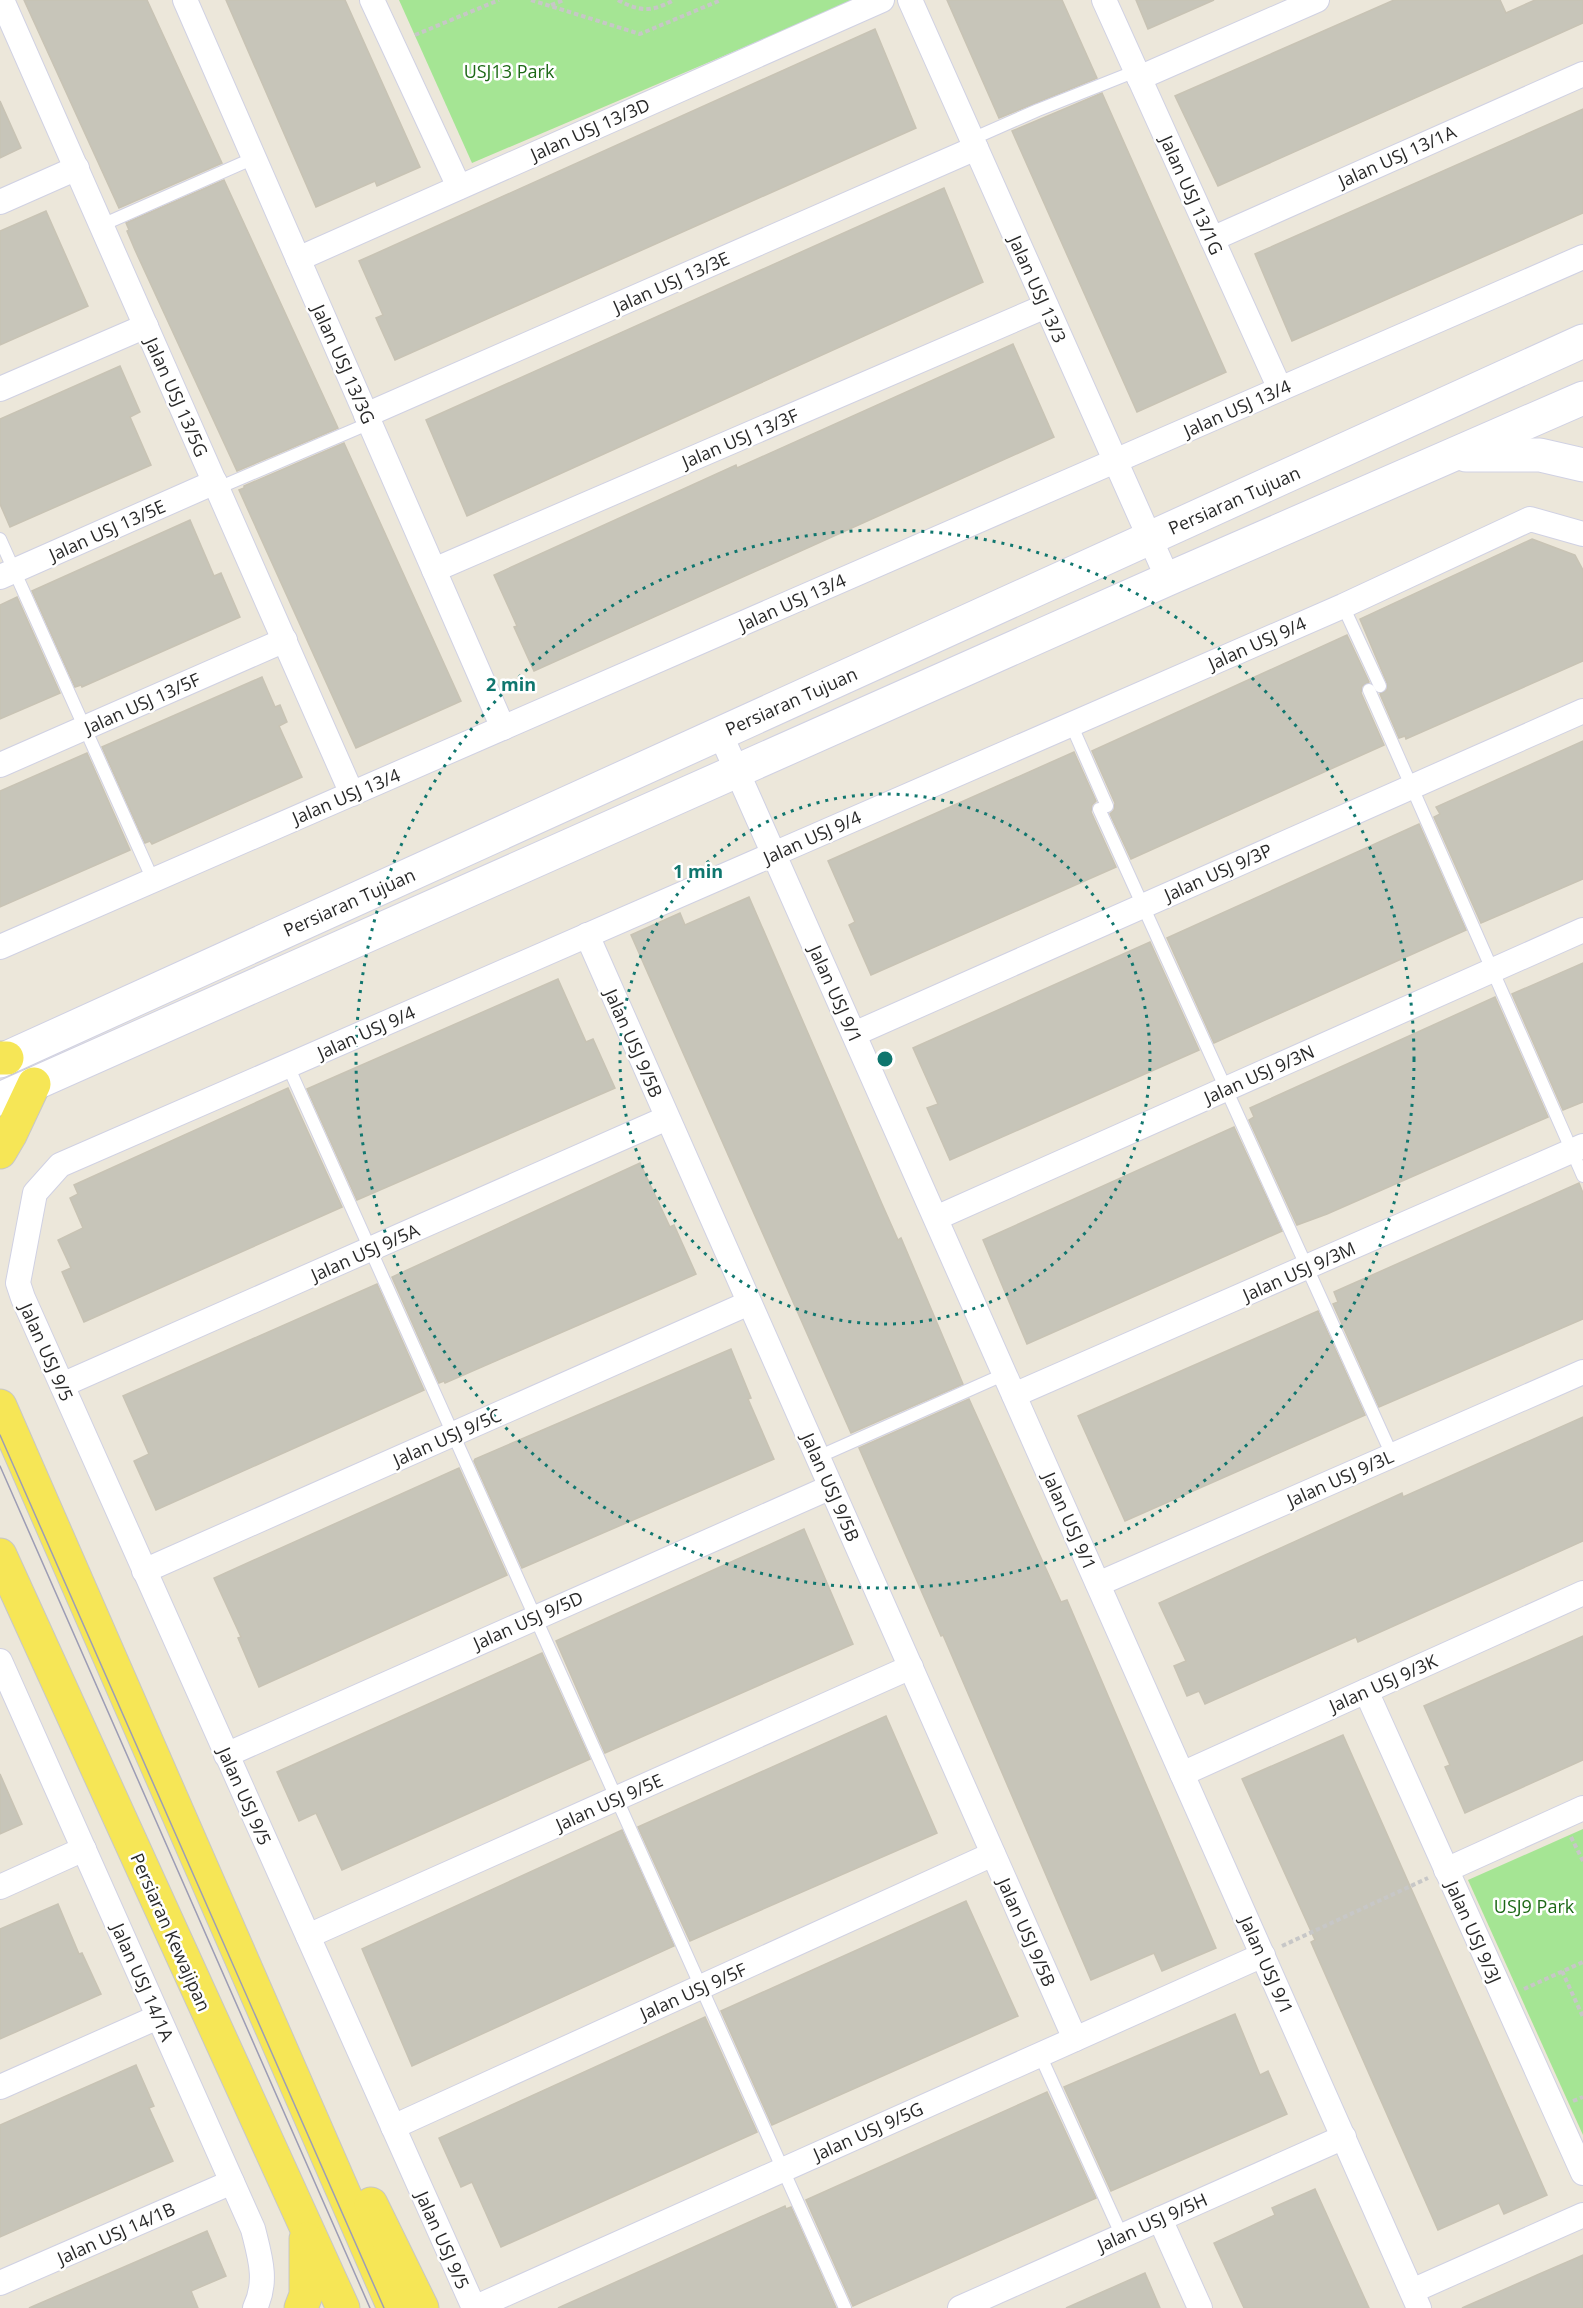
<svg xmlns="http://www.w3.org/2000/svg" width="1583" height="2308" font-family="'Open Sans',sans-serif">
<rect width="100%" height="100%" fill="#ece7da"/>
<g fill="#a5e594">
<path d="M399 0H855L472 163Z"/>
<path d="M1583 1829V2135L1468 1880Z"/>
</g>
<g fill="#c7c5b9" stroke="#c8c3b4" stroke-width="1.5">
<path d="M24 0H147L222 163 119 208Z"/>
<path d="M226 0H345L420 167 377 186 375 181 316 207Z"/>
<path d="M947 0H1062L1097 78 999 118Z"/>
<path d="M1136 0H1214L1148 29Z"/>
<path d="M1394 0H1500L1506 13 1535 0H1583V23L1218 186 1175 96Z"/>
<path d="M875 29 916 128 395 360 376 318 383 315 359 261Z"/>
<path d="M1102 93 1226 372 1137 412 1012 131Z"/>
<path d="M0 101 21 148 0 158Z"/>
<path d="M1583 109V213L1292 341 1255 254Z"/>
<path d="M224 180 338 428 237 471 135 250 127 231 129 230 126 223Z"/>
<path d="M944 188 983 282 467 516 426 420Z"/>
<path d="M46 211 88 306 0 345V231Z"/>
<path d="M1013 344 1054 437 534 671 514 627 517 626 494 575 736 465 737 468Z"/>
<path d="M120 366 140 412 130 417 151 465 10 527 0 504V419Z"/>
<path d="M344 443 461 701 356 748 239 490 244 488V486Z"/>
<path d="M190 520 214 576 221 573 240 617 82 687 81 685 75 687 32 591Z"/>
<path d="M1532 539 1575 555 1583 570V661L1406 739 1405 736 1399 738 1380 694 1387 690V683L1360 619Z"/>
<path d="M17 597 60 693 0 719V605Z"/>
<path d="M1347 635 1369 682 1362 686 1361 693 1384 745 1131 859 1110 814 1114 810 1115 803 1092 751Z"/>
<path d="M262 677 275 707 280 705 287 722 279 726 302 777 152 844 150 841 145 843 102 747Z"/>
<path d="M1583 741V879L1481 923 1434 817 1440 814 1436 807Z"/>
<path d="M1074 752 1096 801 1092 805 1091 812 1116 867 871 975 849 925 855 922 828 861Z"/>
<path d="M87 753 130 850 0 907V791Z"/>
<path d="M1419 824 1466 930 1214 1043 1167 938Z"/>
<path d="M749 897 882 1204 898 1240 901 1238 963 1384 851 1433 631 935 680 913 685 925Z"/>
<path d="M1150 942 1199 1050 950 1160 927 1108 938 1104 913 1048Z"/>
<path d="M1583 963V1102L1563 1110 1512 994Z"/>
<path d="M558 979 586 1042 593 1039 615 1088 357 1200 307 1089Z"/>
<path d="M1495 997 1548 1117 1327 1214 1297 1225 1249 1120 1254 1117 1250 1108Z"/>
<path d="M288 1088 342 1207 84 1322 62 1272 71 1268 58 1240 83 1228 70 1198 78 1194 74 1185Z"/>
<path d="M1234 1127 1282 1231 1027 1344 983 1240Z"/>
<path d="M640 1163 670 1227 674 1225 696 1274 445 1383 444 1381 439 1383 392 1277Z"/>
<path d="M1579 1183 1583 1193V1319L1379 1407 1333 1304 1338 1302 1334 1292Z"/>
<path d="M377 1284 424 1390 156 1510 134 1461 149 1454 123 1396Z"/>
<path d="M1318 1311 1365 1415 1125 1521 1078 1416Z"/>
<path d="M731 1349 751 1398 748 1399 774 1459 522 1568 474 1461 475 1459Z"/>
<path d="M969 1399 1061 1602 1067 1600 1216 1948 1162 1971 1154 1953 1091 1980 943 1635 941 1636 859 1448Z"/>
<path d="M1583 1417V1541L1358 1642 1356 1637 1205 1704 1199 1691 1187 1696 1174 1666 1186 1661 1159 1603 1402 1493 1403 1497Z"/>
<path d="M459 1468 507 1575 259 1687 238 1638 241 1637 214 1578Z"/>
<path d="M804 1529 853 1644 605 1753 556 1641Z"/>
<path d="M1583 1636V1760L1465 1813 1445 1767 1450 1765 1424 1706Z"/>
<path d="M542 1653 590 1759 342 1870 316 1813 299 1821 277 1772Z"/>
<path d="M886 1716 937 1833 690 1941 638 1827Z"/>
<path d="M1343 1735 1547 2195 1504 2214 1499 2203 1438 2230 1311 1942 1315 1940 1242 1779Z"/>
<path d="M0 1774 22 1824 0 1834Z"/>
<path d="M622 1830 674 1946 412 2066 362 1949Z"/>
<path d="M966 1901 1018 2016 772 2125 721 2011Z"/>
<path d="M58 1904 79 1954 82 1953 101 1994 0 2039V1929Z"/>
<path d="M1235 2014 1260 2075 1268 2071 1287 2114 1111 2191 1064 2087Z"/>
<path d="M705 2017 757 2132 501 2247 472 2182 461 2187 439 2138Z"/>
<path d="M136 2065 154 2106 149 2108 173 2161 0 2237V2125Z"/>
<path d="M1047 2092 1096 2198 853 2306 806 2200Z"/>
<path d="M1315 2189 1369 2308H1244L1214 2243 1275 2215 1272 2208Z"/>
<path d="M785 2206 786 2209 791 2207 836 2308H558Z"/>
<path d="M207 2231 226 2276 191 2291 198 2308H29Z"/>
<path d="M1583 2255V2308H1462L1537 2275Z"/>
<path d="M1145 2273 1160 2308H1066L1109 2289Z"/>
</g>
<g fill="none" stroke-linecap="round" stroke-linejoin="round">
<g stroke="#d0d1e3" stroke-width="14">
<g id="lane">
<path d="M972 139 1038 110 1136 71"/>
<path d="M102 225 254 158"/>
<path d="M218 488 370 423"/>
<path d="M0 539 153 880"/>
<path d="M1343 606 1380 686"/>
<path d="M1369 690 1583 1176"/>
<path d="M1071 724 1107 806"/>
<path d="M1099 809 1392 1455"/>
<path d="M288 1066 845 2308"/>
<path d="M818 1457 1005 1374"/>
<path d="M1040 2055 1122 2236"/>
</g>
</g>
<g stroke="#d0d1e3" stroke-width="26">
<g id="street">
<path d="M2 0 352 794"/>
<path d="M185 0 503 728"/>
<path d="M372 0 459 187"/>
<path d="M910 0 1168 579"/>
<path d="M1104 0 1280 389"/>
<path d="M1139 78 1317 0"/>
<path d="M0 202 77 168"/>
<path d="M1212 239 1583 74"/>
<path d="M298 259 882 0"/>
<path d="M0 389 146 326"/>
<path d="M366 415 976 148"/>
<path d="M434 570 1046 306"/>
<path d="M0 577 215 482"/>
<path d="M720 733 1419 2308"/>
<path d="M0 765 285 640"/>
<path d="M587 935 1075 2039"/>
<path d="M0 947 1583 257"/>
<path d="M854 1034 1583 711"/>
<path d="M936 1218 1583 930"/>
<path d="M62 1385 667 1118"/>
<path d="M1014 1395 1583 1146"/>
<path d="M144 1571 749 1303"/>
<path d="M1098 1584 1583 1372"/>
<path d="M0 1661 253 2229C260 2257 268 2281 255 2308"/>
<path d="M1366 1691 1583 2173"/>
<path d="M226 1755 831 1487"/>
<path d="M1182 1774 1583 1593"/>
<path d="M1446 1870 1583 1808"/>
<path d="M0 1887 84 1849"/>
<path d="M308 1936 911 1667"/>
<path d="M1263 1955 474 2308 23 1298 18 1283 35 1193 60 1165 1343 606 1530 519 1583 534"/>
<path d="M0 2087 158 2017"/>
<path d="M393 2127 993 1854"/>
<path d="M1160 2219 1200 2308"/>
<path d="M0 2283 232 2182"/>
<path d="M1412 2291 1583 2215"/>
<path d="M960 2308 1344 2137"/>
</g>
</g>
<g stroke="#d0d1e3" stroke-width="35">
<g id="secondary">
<path d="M1466 455H1540L1583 465"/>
<path d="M0 1061 1583 341"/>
<path d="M0 1099 1168 579 1583 398"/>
</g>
</g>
<g stroke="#c7c7c7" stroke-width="35">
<g id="primary">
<path d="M0 1058H7"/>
<path d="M0 1152 10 1135 34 1084"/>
<path d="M0 1406 394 2308"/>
<path d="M0 1555 343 2308"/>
<path d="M371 2204 422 2308"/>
<path d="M301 2308 306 2295V2239"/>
</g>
</g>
<g stroke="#c7c7c7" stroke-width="4" stroke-dasharray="4.5 3" stroke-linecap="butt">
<path d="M531 0 640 34 721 0"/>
<path d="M618 0C640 12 652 12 674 0"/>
<path d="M551 5 564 0"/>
<path d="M415 35 499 0"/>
<path d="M1571 1837 1583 1861"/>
<path d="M1282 1946 1428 1878"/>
<path d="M1562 1971 1583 2017"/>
<path d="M1524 1989 1583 1962"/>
<path d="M1573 2101 1583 2097"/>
</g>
<use href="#lane" stroke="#fff" stroke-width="12"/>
<use href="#street" stroke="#fff" stroke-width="24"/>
<use href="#secondary" stroke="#fff" stroke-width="33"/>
<use href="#primary" stroke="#f6e656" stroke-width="33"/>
<g stroke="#9d9db5" stroke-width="1.5">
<path d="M0 1435 384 2308"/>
<path d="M0 1466 370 2308"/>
</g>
</g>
<g fill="none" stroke="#0f766e" stroke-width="3" stroke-dasharray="3 6">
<circle cx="885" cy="1059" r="265"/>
<circle cx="885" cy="1059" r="529"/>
</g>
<g text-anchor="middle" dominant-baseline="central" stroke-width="5" stroke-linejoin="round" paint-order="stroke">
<g font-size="18" fill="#1d6917" stroke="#fff">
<text x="509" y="71">USJ13 Park</text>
<text x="1534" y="1906">USJ9 Park</text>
</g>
<g font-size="18" fill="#292929" stroke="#fff">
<text transform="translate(590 129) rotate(-24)">Jalan USJ 13/3D</text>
<text transform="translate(1397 156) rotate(-24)">Jalan USJ 13/1A</text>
<text transform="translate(1192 195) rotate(66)">Jalan USJ 13/1G</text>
<text transform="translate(671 282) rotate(-24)">Jalan USJ 13/3E</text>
<text transform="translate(1038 289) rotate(66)">Jalan USJ 13/3</text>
<text transform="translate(344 364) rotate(66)">Jalan USJ 13/3G</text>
<text transform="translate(177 397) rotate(66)">Jalan USJ 13/5G</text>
<text transform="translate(1237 408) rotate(-24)">Jalan USJ 13/4</text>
<text transform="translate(740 438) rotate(-23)">Jalan USJ 13/3F</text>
<text transform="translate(1234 500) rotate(-24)">Persiaran Tujuan</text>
<text transform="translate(107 530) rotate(-24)">Jalan USJ 13/5E</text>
<text transform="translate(792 602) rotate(-24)">Jalan USJ 13/4</text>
<text transform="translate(1257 643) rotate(-24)">Jalan USJ 9/4</text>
<text transform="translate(791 701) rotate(-24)">Persiaran Tujuan</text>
<text transform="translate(142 703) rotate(-24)">Jalan USJ 13/5F</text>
<text transform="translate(346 796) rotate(-23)">Jalan USJ 13/4</text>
<text transform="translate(812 837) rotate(-24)">Jalan USJ 9/4</text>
<text transform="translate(1218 872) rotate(-24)">Jalan USJ 9/3P</text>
<text transform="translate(349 902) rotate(-24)">Persiaran Tujuan</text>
<text transform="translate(836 994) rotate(66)">Jalan USJ 9/1</text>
<text transform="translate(366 1032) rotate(-24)">Jalan USJ 9/4</text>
<text transform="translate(634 1043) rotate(66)">Jalan USJ 9/5B</text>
<text transform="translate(1259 1074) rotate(-24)">Jalan USJ 9/3N</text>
<text transform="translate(365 1252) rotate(-24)">Jalan USJ 9/5A</text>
<text transform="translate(1299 1271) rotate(-24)">Jalan USJ 9/3M</text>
<text transform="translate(47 1352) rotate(66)">Jalan USJ 9/5</text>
<text transform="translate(447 1437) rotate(-24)">Jalan USJ 9/5C</text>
<text transform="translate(1340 1478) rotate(-24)">Jalan USJ 9/3L</text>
<text transform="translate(831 1487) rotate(66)">Jalan USJ 9/5B</text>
<text transform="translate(1070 1521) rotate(66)">Jalan USJ 9/1</text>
<text transform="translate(528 1620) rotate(-24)">Jalan USJ 9/5D</text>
<text transform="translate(1383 1683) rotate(-24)">Jalan USJ 9/3K</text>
<text transform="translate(245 1796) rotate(66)">Jalan USJ 9/5</text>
<text transform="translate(609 1802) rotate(-24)">Jalan USJ 9/5E</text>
<text transform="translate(171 1932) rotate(66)">Persiaran Kewajipan</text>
<text transform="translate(1027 1932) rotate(66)">Jalan USJ 9/5B</text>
<text transform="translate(1474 1932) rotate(66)">Jalan USJ 9/3J</text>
<text transform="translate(1267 1965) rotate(66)">Jalan USJ 9/1</text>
<text transform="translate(143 1982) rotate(66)">Jalan USJ 14/1A</text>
<text transform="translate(693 1991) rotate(-24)">Jalan USJ 9/5F</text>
<text transform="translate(868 2131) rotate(-24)">Jalan USJ 9/5G</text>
<text transform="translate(1152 2222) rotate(-24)">Jalan USJ 9/5H</text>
<text transform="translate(116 2233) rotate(-24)">Jalan USJ 14/1B</text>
<text transform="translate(443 2240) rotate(66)">Jalan USJ 9/5</text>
</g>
</g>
<circle cx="885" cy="1059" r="9" fill="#0f766e" stroke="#fff" stroke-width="3"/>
<g font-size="18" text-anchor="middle" font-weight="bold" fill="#0f766e" stroke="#fff" stroke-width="5" stroke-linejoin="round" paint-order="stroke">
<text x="511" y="691">2 min</text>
<text x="698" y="878">1 min</text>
</g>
</svg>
